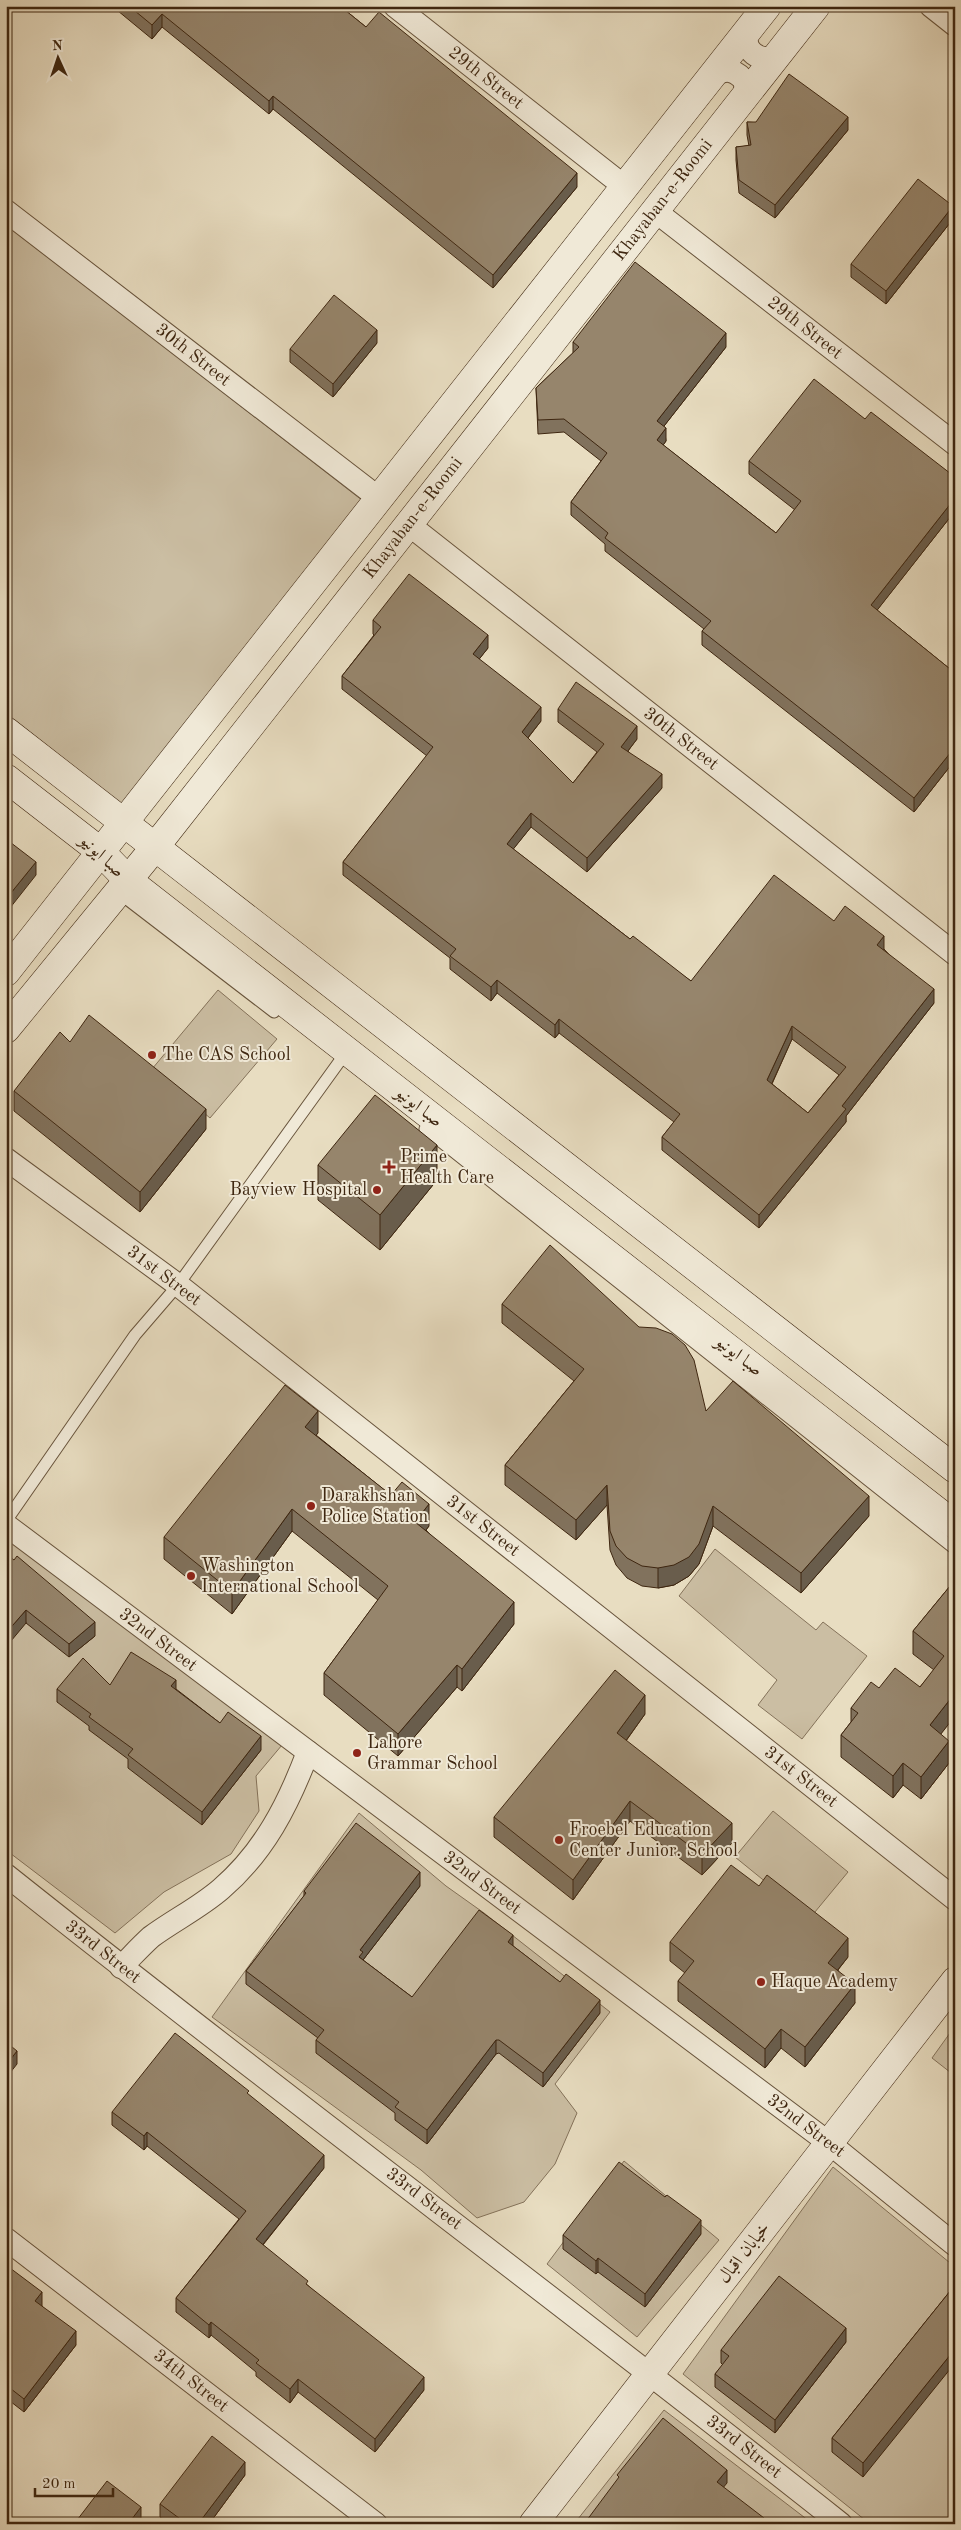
<svg xmlns="http://www.w3.org/2000/svg" width="961" height="2530" font-family="'Old Standard TT',Amiri,serif">
<rect width="100%" height="100%" fill="#e8ddc1"/>
<filter id="stains"><feTurbulence type="fractalNoise" baseFrequency=".004" numOctaves="4"/><feColorMatrix values="0 0 0 0 .2 0 0 0 0 .09 0 0 0 0 .02 0 0 0 .5 -.17"/></filter>
<radialGradient id="worn" r=".72"><stop offset=".6" stop-color="#630" stop-opacity="0"/><stop offset="1" stop-color="#630" stop-opacity=".3"/></radialGradient>
<g fill="#cbbea3" stroke="#84725a">
<path d="M6 224 363 501 123 806 6 713Z"/>
<path d="M218 990 277 1039 210 1118 152 1069Z"/>
<path d="M6 1538 282 1745 256 1776 259 1811 231 1854 164 1892 115 1933 6 1850Z"/>
<path d="M715 1549 816 1630 823 1622 867 1656 802 1739 758 1705 777 1680 679 1596Z"/>
<path d="M773 1811 848 1872 810 1918 735 1857Z"/>
<path d="M359 1813 446 1886 484 1913 610 2012 555 2084 577 2113 555 2164 524 2202 477 2218 421 2170 212 2017Z"/>
<path d="M955 2026V2076L932 2058Z"/>
<path d="M624 2161 719 2240 637 2337 547 2264Z"/>
<path d="M833 2167 955 2267V2524H870L683 2374Z"/>
<path d="M664 2410 813 2524H574Z"/>
</g>
<g fill="none" stroke-linecap="round" stroke-linejoin="round">
<g stroke="#68543c" stroke-width="13">
<g id="lane">
<path d="M119 893 274 1012"/>
<path d="M425 1129 955 1549"/>
<path d="M6 1521 135 1335 178 1285 347 1051"/>
</g>
</g>
<g stroke="#68543c" stroke-width="24">
<g id="street">
<path d="M395 6 625 187"/>
<path d="M931 6 955 25"/>
<path d="M747 32C743 51 759 63 777 56"/>
<path d="M714 75C726 68 735 70 744 80L747 94"/>
<path d="M6 211 380 499"/>
<path d="M655 211 955 444"/>
<path d="M408 524 955 954"/>
<path d="M6 1159 178 1285 955 1899"/>
<path d="M6 1525 829 2143 955 2245"/>
<path d="M6 1875C282 2095 565 2305 841 2524"/>
<path d="M121 1967C131 1957 141 1946 151 1937 174 1920 199 1908 221 1889 264 1852 288 1805 308 1752"/>
<path d="M6 2239 376 2524"/>
</g>
</g>
<g stroke="#3e2610" stroke-width="29">
<g id="secondary">
<path d="M6 731 955 1469"/>
<path d="M6 778 100 851 129 881 955 1525"/>
<path d="M6 972 767 6"/>
<path d="M6 1029 155 847 816 6"/>
<path d="M533 2524 955 1981"/>
</g>
</g>
<use href="#lane" stroke="#f0e9d7" stroke-width="11"/>
<use href="#street" stroke="#f0e9d7" stroke-width="22"/>
<use href="#secondary" stroke="#f0e9d7" stroke-width="28"/>
</g>
<g fill="#81725d" stroke="#3e2610" fill-rule="evenodd">
<path d="M112 6H340L366 27 577 187 493 288 273 109 269 114 162 27 152 39Z"/>
<path d="M747 122 848 130 775 218 739 193 736 160V147L749 146 747 135Z"/>
<path d="M953 219 886 304 851 277V264Z"/>
<path d="M573 342 726 347 664 426 666 441 663 445 776 533 795 510 749 474V461L865 419 955 477V511L877 610 955 673V760L914 812 702 645V631L704 629 605 551V544L571 515V502L601 461 564 432 538 434 536 388 573 353Z"/>
<path d="M377 343 333 397 290 362V349Z"/>
<path d="M373 620 488 648 479 659 541 721 528 738 573 783 597 752 558 722V709L637 739 628 751 662 788 587 872 531 827 513 849 630 939 691 981 834 921 884 949 934 1003 846 1116V1122L759 1228 662 1150V1137L674 1122 559 1033 555 1038 497 993 491 1001 450 969V958L343 875V862L427 756 342 689V676L374 635 373 634ZM792 1039 839 1075 808 1113 772 1084Z"/>
<path d="M70 1042 206 1129 140 1212 14 1111V1091Z"/>
<path d="M318 1165 437 1180 380 1250 318 1200Z"/>
<path d="M502 1304 706 1411 869 1516 801 1593 713 1526 699 1564 689 1576 674 1585 658 1588 642 1586 627 1578 616 1565 610 1550 607 1505 576 1540 505 1485V1465L574 1381 502 1323Z"/>
<path d="M318 1433 316 1435 429 1526 426 1530 514 1624 462 1691 457 1687 398 1756 324 1695V1673L378 1600 292 1531 232 1614 164 1559V1537Z"/>
<path d="M6 1554 95 1636 69 1657 26 1623Z"/>
<path d="M955 1580V1716L940 1734 949 1763 921 1799 903 1785 893 1798 841 1757V1735L851 1722V1708L879 1688 920 1687 934 1670 913 1654V1631Z"/>
<path d="M110 1685 176 1689 220 1723 261 1750 202 1825 128 1768V1759L89 1730V1726L57 1702V1689Z"/>
<path d="M645 1714 626 1741 732 1843 702 1875 630 1821 573 1900 494 1837V1817Z"/>
<path d="M420 1886 363 1960 412 1997 513 1946 600 2013 543 2087 499 2053 496 2054 427 2144 395 2120V2113L316 2053V2040L318 2038 246 1984V1971L304 1896V1891Z"/>
<path d="M670 1942 848 1957 838 1970 855 2003 805 2067 781 2048 765 2068 678 2001V1981L685 1973 670 1961Z"/>
<path d="M955 2034V2056L951 2053V2039Z"/>
<path d="M249 2095 324 2168 263 2245 424 2390 375 2452 298 2392 290 2403 256 2376V2372L211 2335 209 2338 176 2312V2298L239 2219 147 2146 144 2150 112 2125V2112Z"/>
<path d="M701 2234 645 2307 598 2272 596 2274 563 2249V2235Z"/>
<path d="M6 2273 42 2305V2306L76 2345 24 2412 6 2398Z"/>
<path d="M955 2285 863 2477 832 2452V2438Z"/>
<path d="M846 2342 775 2433 715 2387V2374L723 2365 721 2363V2350Z"/>
<path d="M245 2475 209 2524H169L160 2517V2504Z"/>
</g>
<g fill="#695d4c" stroke="#3e2610">
<path d="M162 14V27L152 39V25Z"/>
<path d="M273 96V109L269 114V101Z"/>
<path d="M848 117V130L775 218V205Z"/>
<path d="M577 173V187L493 288V275Z"/>
<path d="M953 206V219L886 304V291Z"/>
<path d="M377 330V343L333 397V384Z"/>
<path d="M726 333V347L657 435V421Z"/>
<path d="M666 428V441L657 454V440Z"/>
<path d="M9 442V456L6 459V446Z"/>
<path d="M955 498V511L871 618V605Z"/>
<path d="M488 635V648L473 667V654Z"/>
<path d="M541 707V721L522 745V732Z"/>
<path d="M637 726V739L621 760V747Z"/>
<path d="M955 747V760L914 812V798Z"/>
<path d="M662 774V788L587 872V858Z"/>
<path d="M531 813V827L507 857V844Z"/>
<path d="M36 862V875L6 913V899Z"/>
<path d="M884 936V949L877 958V945Z"/>
<path d="M497 980V993L491 1001V987Z"/>
<path d="M934 989V1003L846 1116V1122L759 1228V1215L842 1106Z"/>
<path d="M559 1019V1033L555 1038V1025Z"/>
<path d="M792 1026V1039L767 1094V1080Z"/>
<path d="M206 1109V1129L140 1212V1192Z"/>
<path d="M437 1145V1180L380 1250V1215Z"/>
<path d="M318 1411V1433L305 1449V1427Z"/>
<path d="M607 1485V1505L576 1540V1520Z"/>
<path d="M869 1496V1516L801 1593V1573Z"/>
<path d="M429 1504V1526L415 1544V1522Z"/>
<path d="M713 1506V1526L699 1564 689 1576 674 1585 658 1588V1568Z"/>
<path d="M292 1509V1531L232 1614V1592Z"/>
<path d="M514 1602V1624L462 1691V1669Z"/>
<path d="M26 1610V1623L6 1647V1633Z"/>
<path d="M95 1622V1636L69 1657V1644Z"/>
<path d="M457 1665V1687L398 1756V1734Z"/>
<path d="M176 1680V1693L171 1686Z"/>
<path d="M955 1693V1716L930 1748V1725Z"/>
<path d="M645 1695V1714L617 1753V1733Z"/>
<path d="M261 1736V1750L202 1825V1812Z"/>
<path d="M949 1741V1763L921 1799V1777Z"/>
<path d="M903 1763V1785L893 1798V1776Z"/>
<path d="M630 1801V1821L573 1900V1880Z"/>
<path d="M732 1823V1843L702 1875V1855Z"/>
<path d="M420 1872V1886L363 1960 359 1957 360 1950Z"/>
<path d="M513 1935V1949L508 1942Z"/>
<path d="M848 1938V1957L828 1982V1963Z"/>
<path d="M855 1984V2003L805 2067V2047Z"/>
<path d="M600 2000V2013L543 2087V2073Z"/>
<path d="M781 2029V2048L765 2068V2049Z"/>
<path d="M496 2040V2054L427 2144V2130Z"/>
<path d="M17 2051V2064L6 2078V2065Z"/>
<path d="M147 2132V2146L144 2150V2136Z"/>
<path d="M324 2155V2168L256 2253V2239Z"/>
<path d="M701 2220V2234L645 2307V2294Z"/>
<path d="M598 2258V2272L596 2274V2261Z"/>
<path d="M42 2292V2305L35 2314V2301Z"/>
<path d="M211 2322V2335L209 2338V2325Z"/>
<path d="M846 2328V2342L775 2433V2420Z"/>
<path d="M76 2331V2345L24 2412V2399Z"/>
<path d="M955 2349V2363L863 2477V2463Z"/>
<path d="M424 2377V2390L375 2452V2439Z"/>
<path d="M298 2379V2392L290 2403V2389Z"/>
<path d="M245 2462V2475L209 2524H198Z"/>
<path d="M727 2470V2483L717 2495V2482Z"/>
<path d="M141 2507V2520L138 2524H128Z"/>
<path d="M764 2518V2524H760Z"/>
</g>
<g fill="#96856c" stroke="#3e2610" fill-rule="evenodd">
<path d="M129 6H340L366 27 379 12 577 173 493 275 273 96 269 101 162 14 152 25Z"/>
<path d="M789 74 848 117 775 205 739 180 736 147 751 145 747 122H756Z"/>
<path d="M918 179 953 206 886 291 851 264Z"/>
<path d="M635 262 726 333 657 421 666 428 657 440 776 533 801 501 749 461 814 379 865 419 871 412 955 477V498L871 605 955 673V747L914 798 702 631 711 621 605 538 608 533 571 502 607 453 564 419 538 420 536 388 579 347 573 342Z"/>
<path d="M334 295 377 330 333 384 290 349Z"/>
<path d="M6 440 9 442 6 446Z"/>
<path d="M409 574 488 635 473 654 541 707 522 732 573 783 604 744 558 709 576 682 637 726 621 747 662 774 587 858 531 813 507 844 630 939 633 936 691 981 774 875 834 921 845 906 884 936 877 945 934 989 842 1106 846 1109 759 1215 662 1137 680 1114 559 1019 555 1025 497 980 491 987 450 956 456 949 343 862 433 747 342 676 381 627 373 620ZM792 1026 846 1067 808 1113 767 1080Z"/>
<path d="M6 839 36 862 6 899Z"/>
<path d="M89 1015 206 1109 140 1192 14 1091 60 1032 70 1042Z"/>
<path d="M375 1095 437 1145 380 1215 318 1165Z"/>
<path d="M550 1245 639 1327 656 1328 672 1334 685 1345 694 1360 706 1411 733 1381 869 1496 801 1573 713 1506 699 1544 689 1557 674 1565 658 1568 642 1566 627 1558 616 1546 610 1531 607 1485 576 1520 505 1465 584 1369 502 1304Z"/>
<path d="M285 1385 318 1411 305 1427 391 1495 402 1482 429 1504 415 1522 514 1602 462 1669 457 1665 398 1734 324 1673 388 1586 292 1509 232 1592 164 1537Z"/>
<path d="M6 1554 14 1560 17 1556 95 1622 69 1644 26 1610 6 1633Z"/>
<path d="M955 1580V1693L930 1725 949 1741 921 1777 903 1763 893 1776 841 1735 858 1713 851 1708 871 1682 879 1688 895 1668 920 1687 944 1656 913 1631Z"/>
<path d="M131 1652 176 1680 171 1686 220 1723 228 1712 261 1736 202 1812 128 1755 133 1749 89 1717 91 1714 57 1689 83 1658 110 1685Z"/>
<path d="M615 1670 645 1695 617 1733 732 1823 702 1855 630 1801 573 1880 494 1817Z"/>
<path d="M356 1823 420 1872 360 1950 363 1952 359 1957 412 1997 479 1910 513 1935 508 1942 560 1982 566 1974 600 2000 543 2073 499 2040H496L427 2130 395 2107 399 2102 316 2040 324 2030 246 1971 306 1893 304 1891Z"/>
<path d="M731 1865 759 1886 767 1875 848 1938 828 1963 855 1984 805 2047 781 2029 765 2049 678 1981 694 1961 670 1942Z"/>
<path d="M175 2033 249 2091 247 2093 324 2155 256 2239 308 2281 306 2284 424 2377 375 2439 298 2379 290 2389 256 2363 259 2360 211 2322 209 2325 176 2298 246 2211 147 2132 144 2136 112 2112Z"/>
<path d="M955 2034V2042L951 2039Z"/>
<path d="M6 2042 17 2051 6 2065Z"/>
<path d="M619 2162 665 2197 667 2195 701 2220 645 2294 598 2258 596 2261 563 2235Z"/>
<path d="M10 2268 42 2292 35 2301 76 2331 24 2399 6 2385V2273Z"/>
<path d="M779 2276 846 2328 775 2420 715 2374 729 2356 721 2350Z"/>
<path d="M955 2285V2349L863 2463 832 2438Z"/>
<path d="M663 2418 727 2470 717 2482 764 2518 760 2524H584L619 2477 617 2475Z"/>
<path d="M212 2436 245 2462 198 2524H187L160 2504Z"/>
<path d="M107 2481 141 2507 128 2524H74Z"/>
</g>
<g fill="#8f2418" stroke="#f0e9d7" stroke-width="2">
<circle cx="152" cy="1055" r="5"/>
<path d="M386.5 1159.5h5v5h5v5h-5v5h-5v-5h-5v-5h5z"/>
<circle cx="377" cy="1190" r="5"/>
<circle cx="311" cy="1506" r="5"/>
<circle cx="191" cy="1576" r="5"/>
<circle cx="357" cy="1753" r="5"/>
<circle cx="559" cy="1840" r="5"/>
<circle cx="761" cy="1982" r="5"/>
</g>
<g text-anchor="middle" dominant-baseline="central" stroke-width="4" stroke-linejoin="round" paint-order="stroke">
<g font-size="18" fill="#3e2610" stroke="#f0e9d7">
<text transform="translate(486 78) rotate(38)">29th Street</text>
<text transform="translate(663 200) rotate(-52)">Khayaban-e-Roomi</text>
<text transform="translate(805 328) rotate(38)">29th Street</text>
<text transform="translate(193 355) rotate(38)">30th Street</text>
<text transform="translate(413 518) rotate(-52)">Khayaban-e-Roomi</text>
<text transform="translate(681 739) rotate(38)">30th Street</text>
<text transform="translate(102 856) rotate(43)">صبا ایونیو</text>
<text transform="translate(419 1107) rotate(38)">صبا ایونیو</text>
<text transform="translate(164 1276) rotate(37)">31st Street</text>
<text transform="translate(739 1356) rotate(38)">صبا ایونیو</text>
<text transform="translate(483 1526) rotate(38)">31st Street</text>
<text transform="translate(158 1640) rotate(37)">32nd Street</text>
<text transform="translate(801 1777) rotate(38)">31st Street</text>
<text transform="translate(482 1883) rotate(37)">32nd Street</text>
<text transform="translate(103 1952) rotate(38)">33rd Street</text>
<text transform="translate(806 2126) rotate(37)">32nd Street</text>
<text transform="translate(424 2199) rotate(37)">33rd Street</text>
<text transform="translate(744 2253) rotate(-52)">خیابان اقبال</text>
<text transform="translate(191 2381) rotate(38)">34th Street</text>
<text transform="translate(744 2447) rotate(38)">33rd Street</text>
</g>
<g font-size="18" fill="#3e2610" stroke="#f0e9d7" text-anchor="start">
<text x="162" y="1055">The CAS School</text>
<text x="400" y="1157">Prime<tspan x="400" dy="21">Health Care</tspan></text>
<text x="367" y="1190" text-anchor="end">Bayview Hospital</text>
<text x="321" y="1496">Darakhshan<tspan x="321" dy="21">Police Station</tspan></text>
<text x="201" y="1566">Washington<tspan x="201" dy="21">International School</tspan></text>
<text x="367" y="1743">Lahore<tspan x="367" dy="21">Grammar School</tspan></text>
<text x="569" y="1830">Froebel Education<tspan x="569" dy="21">Center Junior. School</tspan></text>
<text x="771" y="1982">Haque Academy</text>
</g>
</g>
<rect width="961" height="2530" fill="none" stroke="#e8ddc1" stroke-width="25"/>
<rect x="8" y="8" width="946" height="2515" fill="none" stroke="#3e2610" stroke-width="2.5"/>
<rect x="12" y="12" width="936" height="2505" fill="none" stroke="#3e2610"/>
<g transform="translate(58 58) rotate(357)" stroke="#f0e9d7" stroke-width="4" paint-order="stroke">
<path d="M0-4L9 19L0 12L-9 19Z" fill="#3e2610"/>
<text y="-8" font-size="14" font-weight="bold" text-anchor="middle" fill="#3e2610">N</text>
</g>
<path d="M35 2488v8h78v-8" fill="none" stroke="#3e2610" stroke-width="2.5"/>
<text x="42" y="2488" font-size="15" fill="#3e2610" stroke="#f0e9d7" stroke-width="4" paint-order="stroke">20 m</text>
<rect width="100%" height="100%" filter="url(#stains)"/>
<rect width="100%" height="100%" fill="url(#worn)"/>
</svg>
